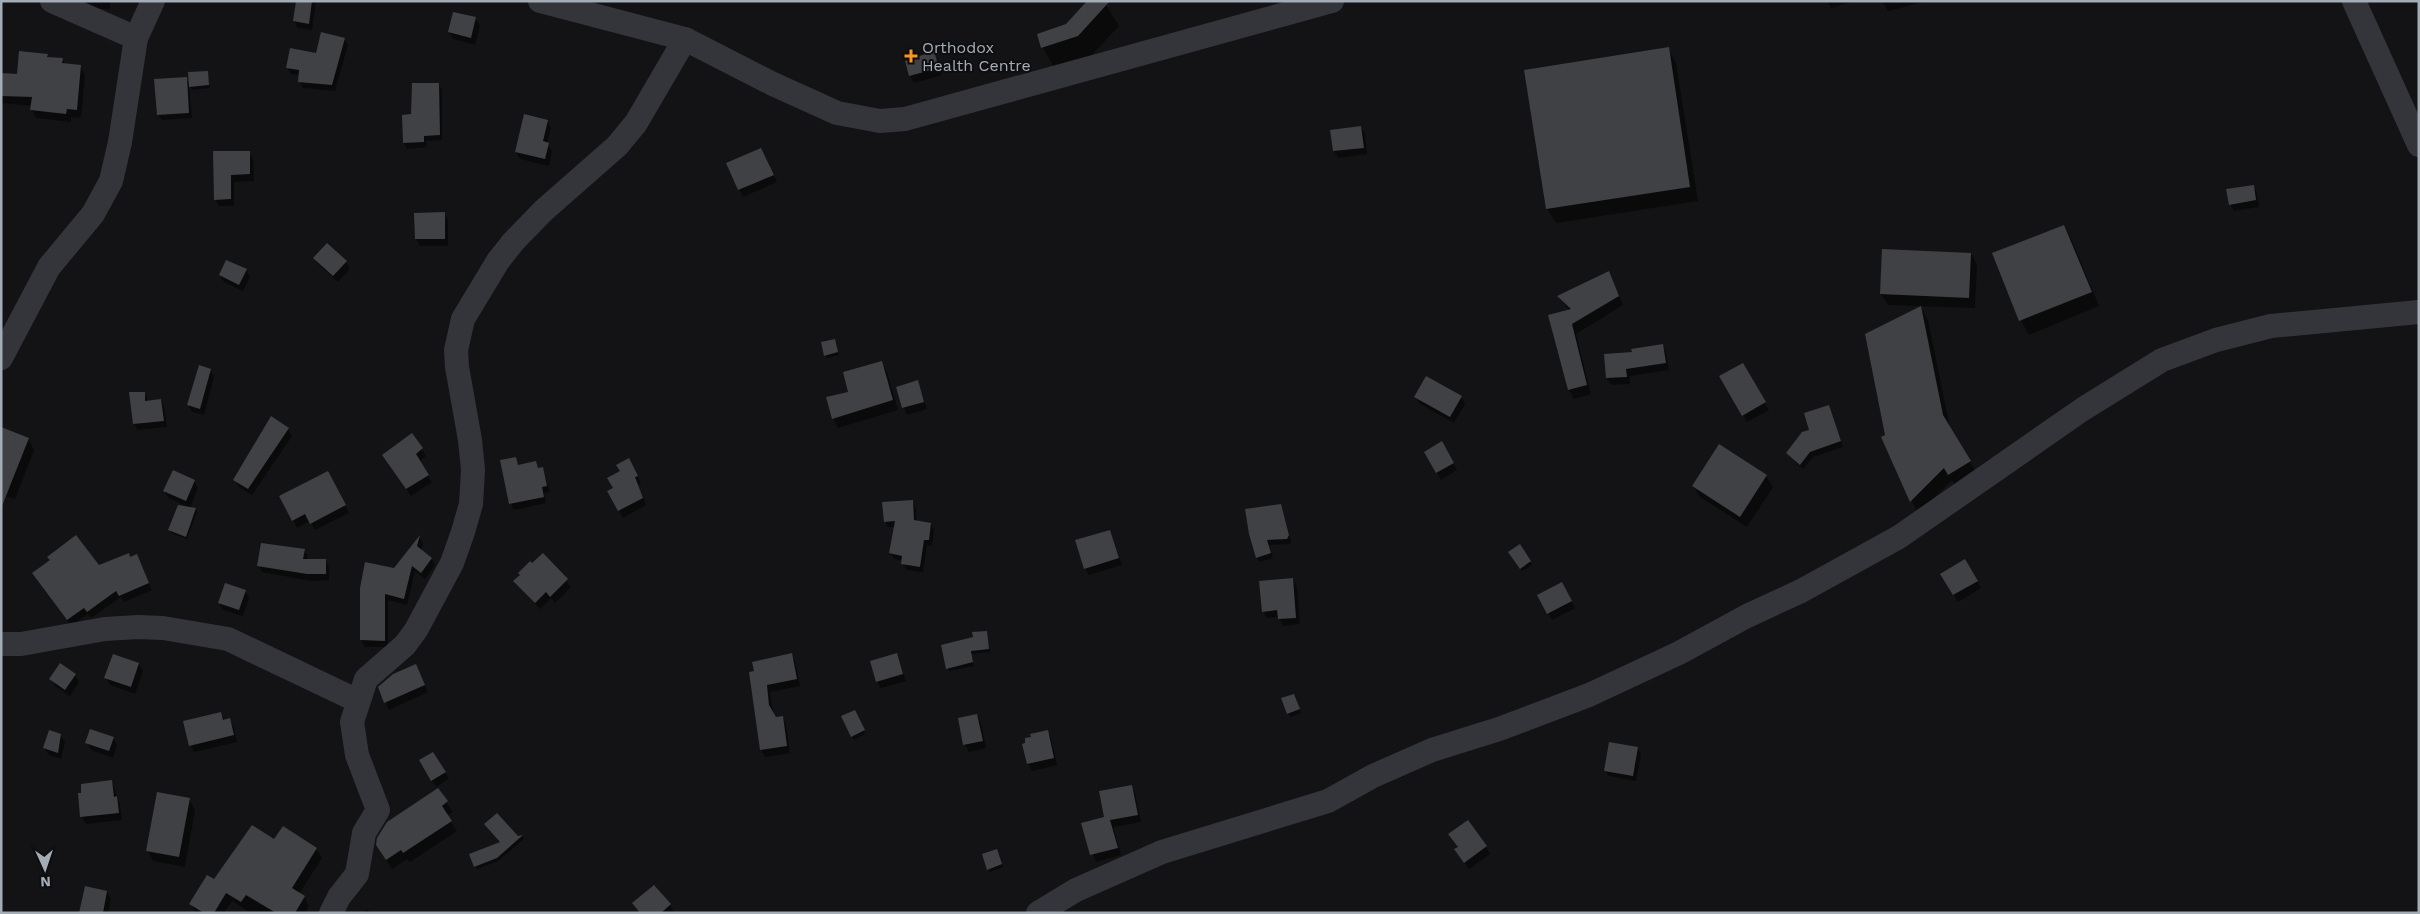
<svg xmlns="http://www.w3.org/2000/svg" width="2420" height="914" font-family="'Work Sans',sans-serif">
<rect width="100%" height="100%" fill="#131315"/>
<g fill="#0007">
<path d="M85 1H110V9H93L87 6Z"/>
<path d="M297 1H316L312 30 298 28 294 21Z"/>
<path d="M1827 1H1854L1831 8Z"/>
<path d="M1882 1H1928L1888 11Z"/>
<path d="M1106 5 1119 26 1090 57 1055 69 1043 48 1038 34 1067 25Z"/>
<path d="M476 19 480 26 475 45 454 39 449 32Z"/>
<path d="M344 39 348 45 335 91 303 88 300 82V75L291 74 287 68Z"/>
<path d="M1668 49 1676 63 1698 201 1556 223 1547 209 1526 71Z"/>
<path d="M934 53 942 75 914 83 910 76Z"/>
<path d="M47 55 49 58 62 60 65 64 80 66 85 75 81 118 71 117V122L36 118 32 110V106L1 103V74L18 75Z"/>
<path d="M207 72 210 88 192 90 189 84 192 118 162 120 158 115 186 79 190 86Z"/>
<path d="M439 84 442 90V140L426 141 427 147 407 149 404 143 403 116 413 115Z"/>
<path d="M547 121 551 128 547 144 552 151 549 166 520 159 516 152Z"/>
<path d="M1361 127 1365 134 1367 154 1338 158 1334 151Z"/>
<path d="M249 152 253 159 254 181 234 182V206H219L215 199 214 153Z"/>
<path d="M765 156 777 182 743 197 728 164Z"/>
<path d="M2253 186 2257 193 2259 207 2234 211 2230 204Z"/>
<path d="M444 213 448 220V246H420L416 239V214Z"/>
<path d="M2064 226 2072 241 2099 306 2029 335 2021 320Z"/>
<path d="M1971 254 1977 265 1975 308 1888 305 1881 294Z"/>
<path d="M315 258 346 262 350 269 338 282 319 265Z"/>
<path d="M246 270 250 277 243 291 224 282 220 275Z"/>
<path d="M1613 282 1623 305 1576 334 1591 394 1574 399 1569 390V310L1558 296Z"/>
<path d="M1921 308 1928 320 1950 428 1977 474 1956 487 1952 480 1918 514 1882 437 1886 436Z"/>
<path d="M834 340 839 355 827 358 825 355Z"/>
<path d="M1662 345 1666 352 1669 370 1630 376V384L1611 385 1607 378 1606 356 1633 354Z"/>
<path d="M881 362 887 372 898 410 838 428 833 418 850 393Z"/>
<path d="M1742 365 1769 410 1747 422 1721 377Z"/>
<path d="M199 367 210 370 214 377 204 415 192 412 188 405Z"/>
<path d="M917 382 927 409 907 415 897 388Z"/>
<path d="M145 393 148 401 161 400 164 406 167 427 138 430 134 424Z"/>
<path d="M1416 397H1461L1465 404 1454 423 1420 404Z"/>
<path d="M1829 407 1843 447 1813 457 1803 469 1787 454 1811 430Z"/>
<path d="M288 429 292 436 252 495 239 487 235 480Z"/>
<path d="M411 435 426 456 419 462 432 482 411 496 387 462Z"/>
<path d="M28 439 34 450 15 499 1 495Z"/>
<path d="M1441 443 1457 470 1441 480 1425 452Z"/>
<path d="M1719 446 1766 476 1773 487 1747 527 1700 497 1693 486Z"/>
<path d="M515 458 519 466 536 463 539 469H543L550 492 544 493 546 503 514 510 511 504 502 461Z"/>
<path d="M628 460 641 483 638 485 646 505 623 518 609 492 614 489Z"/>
<path d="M332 480 349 513 315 530 310 521 297 528 281 497Z"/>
<path d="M194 481 198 488 190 508 196 509 197 512 187 539 171 533 170 530 188 507 169 498 164 491Z"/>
<path d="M912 501 916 508V522L931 524 934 530 932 546 927 545 923 572 906 570 903 561 894 559 890 553 895 527H888L885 521Z"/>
<path d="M1281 505 1291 541 1290 544 1269 545 1273 558 1260 562 1257 557Z"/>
<path d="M1110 531 1122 565 1089 575 1085 568Z"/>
<path d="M419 537 423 543 421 550 431 558 435 565 425 579 415 571 407 605 388 600V647H365L361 640V588L394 569Z"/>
<path d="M1519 546 1532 565 1522 571 1510 552Z"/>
<path d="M304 550 308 556 307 561 325 560 329 567V580L311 581 262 572 259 566Z"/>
<path d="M543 555 571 587 555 603 551 598 540 609 515 581Z"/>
<path d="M137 556 152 590 124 602 121 597 91 618 88 614 71 626 37 580Z"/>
<path d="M1965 561 1981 588 1958 602 1942 574Z"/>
<path d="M1293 580 1297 587 1300 624 1283 626 1279 617 1267 618 1263 611Z"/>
<path d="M1562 583 1575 608 1552 620 1538 596Z"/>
<path d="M245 591 249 598 243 616 223 610 219 603Z"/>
<path d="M986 632 990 652 971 654 974 666 949 671 948 668 974 638Z"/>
<path d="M791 654 795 661 800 686 770 692 773 713 775 718 782 717 786 724 790 753 765 757 761 750 750 673Z"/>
<path d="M896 654 906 681 881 688 877 682Z"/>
<path d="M113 656 139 664 143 671 135 694 110 685 106 678Z"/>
<path d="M416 666 428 692 389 710 379 689 393 675Z"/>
<path d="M75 675 79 682 70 696 55 686 51 679Z"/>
<path d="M1294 695 1301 713 1290 717 1283 699Z"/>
<path d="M854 711 865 734 854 740 843 717Z"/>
<path d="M220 713 225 720 229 719 233 726 237 742 194 752 190 745Z"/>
<path d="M977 716 981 723 986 748 969 752 965 745 959 719Z"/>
<path d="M1047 731 1051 738 1057 765 1032 771 1028 764 1024 745Z"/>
<path d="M60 735 65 742 61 759 49 755 44 748Z"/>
<path d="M113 738 117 745 113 758 91 750 87 743Z"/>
<path d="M1638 749 1641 754 1636 781 1609 776 1605 771Z"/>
<path d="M433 753 449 779 436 787 420 761Z"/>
<path d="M112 782 120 805 122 820 86 824 82 817Z"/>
<path d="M1131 786 1135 793 1141 822 1113 827 1121 855 1096 862 1083 824 1105 818Z"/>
<path d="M437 790 453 812 447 816 457 831 410 862 407 859 392 869 383 855Z"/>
<path d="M189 799 195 810 185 867 153 861 147 850Z"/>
<path d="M283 828 316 849 322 858 299 894 304 897 309 906 305 913H251L232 901 224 913H196L191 904 214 880 275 841Z"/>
<path d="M523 836 524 839 498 861 477 869 475 866 517 837Z"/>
<path d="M1458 847H1486L1490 854 1469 869 1455 850Z"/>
<path d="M998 853 1003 867 990 872 988 869Z"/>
<path d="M107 892 111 899 108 913H81Z"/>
<path d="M633 904 670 905 674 912 639 913Z"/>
<path d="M366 909 372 913H363Z"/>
</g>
<g fill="#3f4145">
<path d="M296 1H312L309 24 293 21Z"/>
<path d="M1087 1H1110L1078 36 1041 48 1037 34 1066 24Z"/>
<path d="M453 12 476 17 471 38 448 32Z"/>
<path d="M321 32 345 38 332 85 298 82 299 70 286 68 290 48 316 53Z"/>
<path d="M1669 47 1690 187 1546 209 1524 70Z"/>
<path d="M19 51 48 54 47 57 63 58 62 63 81 65 77 110 67 109 66 114 30 110 32 97 1 96V73L17 74Z"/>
<path d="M934 51 939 68 909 76 905 61Z"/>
<path d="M208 71 209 85 189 87 188 72Z"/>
<path d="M187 77 189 113 157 115 154 79Z"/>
<path d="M412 83H439L440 135 424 136V142L403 143 402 115 411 114Z"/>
<path d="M524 114 548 120 543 141 549 143 545 159 515 152Z"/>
<path d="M1361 126 1364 148 1333 151 1330 130Z"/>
<path d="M761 148 774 175 738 190 726 163Z"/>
<path d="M213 151H250V174L231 175V199L214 200Z"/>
<path d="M2254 185 2256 200 2229 205 2226 189Z"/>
<path d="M445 212V239H415L414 213Z"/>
<path d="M2064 225 2092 292 2019 321 1992 253Z"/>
<path d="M327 243 347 261 333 276 313 258Z"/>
<path d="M1882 249 1971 253 1969 298 1880 294Z"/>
<path d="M226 260 247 269 239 285 219 275Z"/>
<path d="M1609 271 1619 296 1572 324 1587 385 1568 390 1548 315 1571 309 1557 296Z"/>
<path d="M1921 306 1943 415 1971 461 1948 475 1944 468 1910 502 1881 437 1885 435 1865 334Z"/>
<path d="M835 339 838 352 824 356 821 342Z"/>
<path d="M1663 344 1666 363 1626 369 1627 377 1606 378 1604 354 1632 352 1631 349Z"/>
<path d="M882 361 893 400 832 419 826 397 848 392 843 372Z"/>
<path d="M1743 363 1766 402 1742 416 1719 376Z"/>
<path d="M199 365 211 369 200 409 187 405Z"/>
<path d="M1426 376 1462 396 1450 417 1414 397Z"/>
<path d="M918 380 924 402 902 408 896 387Z"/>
<path d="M129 392H145V401L161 399 164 421 133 424Z"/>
<path d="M1829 405 1841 441 1810 452 1800 465 1786 453 1802 432 1809 430 1804 413Z"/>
<path d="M271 416 289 428 248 489 233 480Z"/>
<path d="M1 427 29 438 2 506H1Z"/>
<path d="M412 433 423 448 416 454 429 475 406 489 382 455Z"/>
<path d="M1442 441 1454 463 1436 473 1424 452Z"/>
<path d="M1719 444 1767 475 1740 517 1692 486Z"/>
<path d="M516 457 518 465 536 461 538 468 543 467 547 486 542 487 544 497 509 504 500 460Z"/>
<path d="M629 458 638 476 635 477 643 498 618 511 607 491 613 488 607 478 620 471 616 465Z"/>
<path d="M173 470 195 480 186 501 163 491Z"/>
<path d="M328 471 346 505 310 524 305 514 292 521 279 496Z"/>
<path d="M913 500 914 520 931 523 929 540H924L920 567 901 564 902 556 889 553 895 521 884 522 882 502Z"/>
<path d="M1281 504 1289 535 1287 539 1267 540 1271 553 1256 558 1249 534 1245 509Z"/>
<path d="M178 505 196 508 186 537 168 530Z"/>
<path d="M1110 530 1119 558 1084 569 1075 540Z"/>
<path d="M76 535 99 565 129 553 130 557 137 554 149 583 119 596 116 591 87 612 84 608 67 620 32 573 50 560 47 557Z"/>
<path d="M420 535 417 546 432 558 421 573 412 566 404 599 385 594V641L360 640V588L365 562 394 568Z"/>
<path d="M261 543 305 549 303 559H326V574H307L257 566Z"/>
<path d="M1520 544 1531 561 1520 569 1508 552Z"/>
<path d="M543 553 568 579 550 597 546 592 535 603 513 581 520 575 518 573 530 561 532 563Z"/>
<path d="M1965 559 1978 581 1953 595 1940 574Z"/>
<path d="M1293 578 1296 618 1278 619 1277 610 1262 612 1259 581Z"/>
<path d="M1562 582 1572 601 1547 614 1537 595Z"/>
<path d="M225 583 246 590 239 610 218 603Z"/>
<path d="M987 631 989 649 971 651 973 662 946 669 941 645 973 637 972 632Z"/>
<path d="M792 653 797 679 767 685 769 705 776 717 783 716 787 746 760 750 749 672 754 671 752 662Z"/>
<path d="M897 653 903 674 876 682 870 661Z"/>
<path d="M113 654 139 663 131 687 104 678Z"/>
<path d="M60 663 76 674 65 690 49 679Z"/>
<path d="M416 664 425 685 384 703 378 687 393 674Z"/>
<path d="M1294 694 1300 709 1287 714 1281 698Z"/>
<path d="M855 710 865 730 851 737 841 716Z"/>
<path d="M221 712 223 720 230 718 234 735 189 746 183 721Z"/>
<path d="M977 714 983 741 963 745 958 718Z"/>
<path d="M90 729 114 737 109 751 85 743Z"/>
<path d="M49 730 61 734 58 753 43 748Z"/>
<path d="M1048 730 1054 758 1027 764 1022 744 1025 743V738L1031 737 1030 734Z"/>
<path d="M1609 742 1638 747 1633 776 1604 771Z"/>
<path d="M433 752 446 772 431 781 419 760Z"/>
<path d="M112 780 114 797 117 796 119 813 80 817 78 793H81V784Z"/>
<path d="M1132 785 1138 815 1110 820 1118 848 1090 855 1081 823 1104 817 1099 791Z"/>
<path d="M438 788 448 801 442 806 452 821 403 853 401 850 386 860 376 845 377 838 387 822Z"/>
<path d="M157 792 190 798 179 857 146 851Z"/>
<path d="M497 813 518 836 523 835 497 858 474 867 469 854 500 842 484 824Z"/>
<path d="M1468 820 1487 846 1464 863 1454 849 1458 847 1448 834Z"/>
<path d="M252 825 274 839 283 826 317 848 292 888 305 896 295 913H276L246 895 241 902 226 893 214 913H204L189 904 207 875 214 879Z"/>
<path d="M997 849 1002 864 987 870 982 854Z"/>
<path d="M654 885 671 904 661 913H640L632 903Z"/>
<path d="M85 886 107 891 103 913H79Z"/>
</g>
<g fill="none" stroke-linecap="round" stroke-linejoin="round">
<g stroke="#34353a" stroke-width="24">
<path d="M52 1 136 38"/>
<path d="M540 1 685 39 773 84 837 113 880 121 905 119 1332 1"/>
<path d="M2354 1 2419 145"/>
<path d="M1 358 49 267 93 214 111 181 120 142 136 38 153 1"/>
<path d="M1 644H21L105 629 138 627 163 628 228 639 358 701"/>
<path d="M331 913 339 897 357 874 364 833 378 810 357 755 352 722 366 679 405 645 416 630 452 563 463 532 471 504 473 470 470 440 457 367 456 350 463 319 498 261 513 242 543 211 617 146 636 123 685 39"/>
<path d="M1038 913 1076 890 1162 852 1328 801 1373 776 1432 750 1499 729 1589 695 1679 653 1747 616 1801 591 1899 537 2083 409 2162 360 2216 340 2271 326 2419 312"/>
</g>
</g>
<path fill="#f99527" stroke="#0e0e10" stroke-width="2" d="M908.5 48.5h5v5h5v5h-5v5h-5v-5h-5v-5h5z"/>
<g text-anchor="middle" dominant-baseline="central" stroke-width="4" stroke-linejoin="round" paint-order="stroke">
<g font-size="16" fill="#a4acb6" stroke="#0e0e10" text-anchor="start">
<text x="922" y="47">Orthodox<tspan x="922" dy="18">Health Centre</tspan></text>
</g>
</g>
<rect width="2420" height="914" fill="none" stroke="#a4acb6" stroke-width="5"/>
<g transform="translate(45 869) rotate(177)" stroke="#0e0e10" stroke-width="4" paint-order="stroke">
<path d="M0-4L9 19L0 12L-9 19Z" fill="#a4acb6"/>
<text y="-8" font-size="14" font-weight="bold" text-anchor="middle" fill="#a4acb6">N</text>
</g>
</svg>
